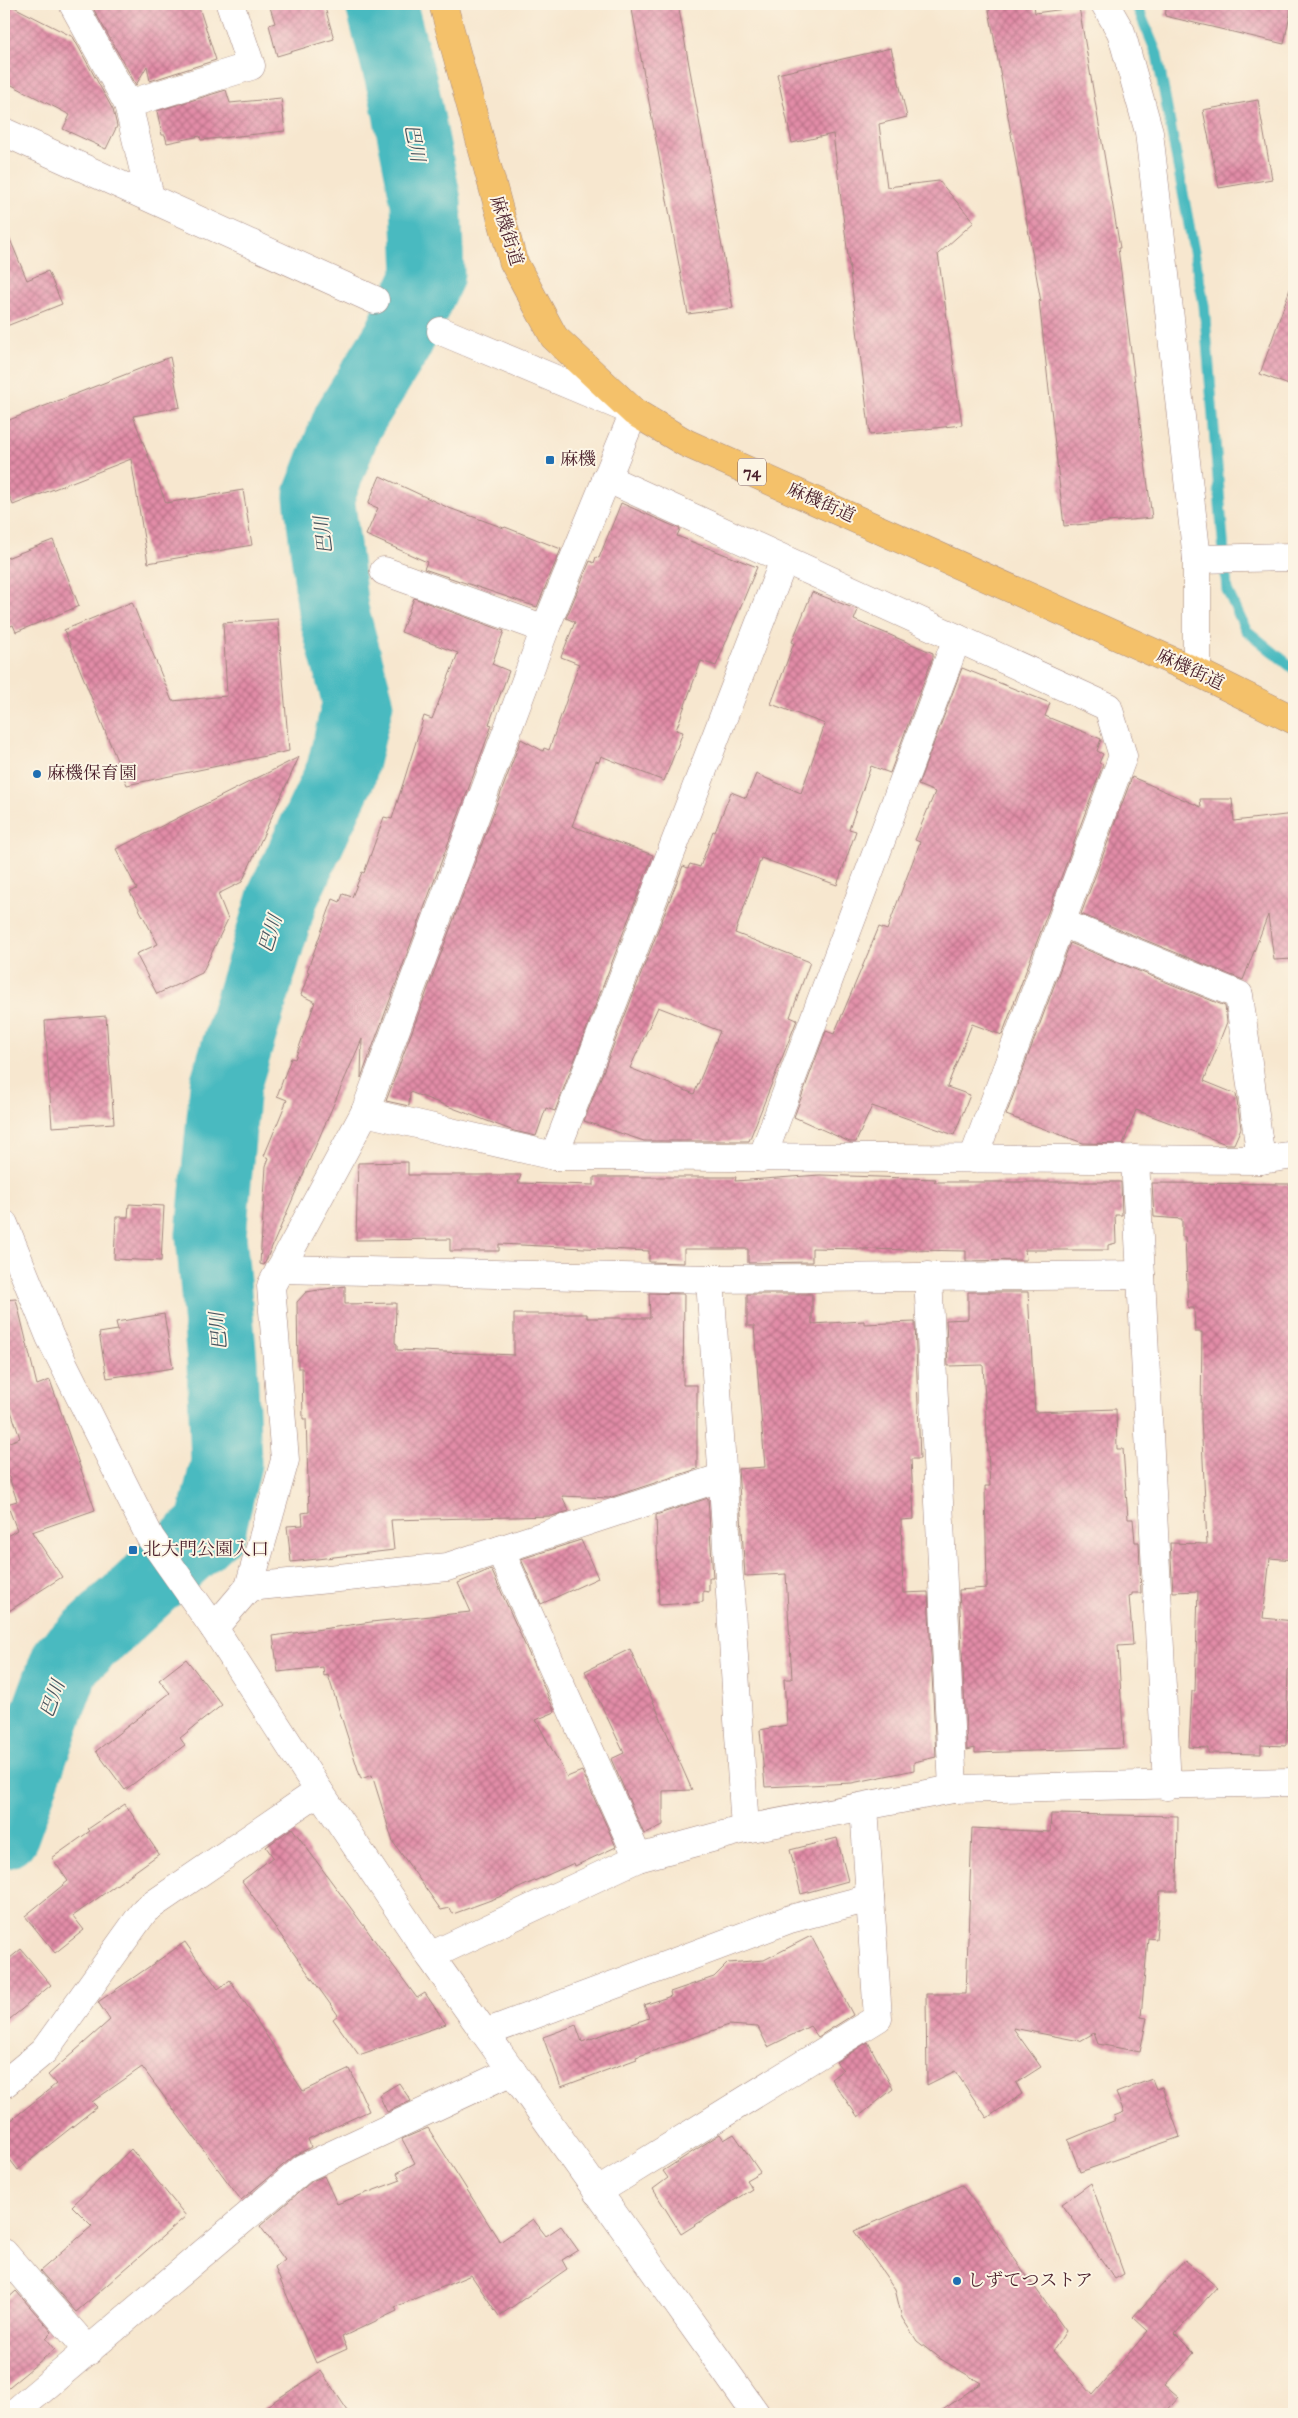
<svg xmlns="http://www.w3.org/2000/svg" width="1298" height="2418" font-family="'IM FELL DW Pica','Noto Serif JP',serif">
<defs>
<pattern id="building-cross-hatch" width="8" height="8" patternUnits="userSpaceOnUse" patternTransform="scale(1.25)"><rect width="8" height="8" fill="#e28ca7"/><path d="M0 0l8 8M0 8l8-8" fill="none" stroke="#b97288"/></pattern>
</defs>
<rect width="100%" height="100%" fill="#fcf5e5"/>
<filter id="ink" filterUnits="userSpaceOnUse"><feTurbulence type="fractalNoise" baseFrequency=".02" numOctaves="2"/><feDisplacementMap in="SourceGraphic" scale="10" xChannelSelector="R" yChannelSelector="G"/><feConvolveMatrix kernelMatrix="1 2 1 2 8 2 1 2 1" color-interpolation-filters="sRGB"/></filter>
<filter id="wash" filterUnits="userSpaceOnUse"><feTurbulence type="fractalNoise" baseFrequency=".0096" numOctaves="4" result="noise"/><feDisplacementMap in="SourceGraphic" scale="20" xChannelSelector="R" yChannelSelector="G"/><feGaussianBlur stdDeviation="1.12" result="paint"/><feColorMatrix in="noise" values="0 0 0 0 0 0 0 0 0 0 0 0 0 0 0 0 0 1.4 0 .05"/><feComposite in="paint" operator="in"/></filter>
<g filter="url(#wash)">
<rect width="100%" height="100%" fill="#f7e7cf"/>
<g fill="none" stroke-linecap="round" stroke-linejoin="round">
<path stroke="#4abac0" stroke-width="11" d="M1136 4 1157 54 1204 305 1227 590 1246 630 1294 669"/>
<path stroke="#4abac0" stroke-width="71" d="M4 1833 66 1661 211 1527 226 1463 222 1362 211 1235 225 1086 283 896 341 773 358 702 333 610 319 496 348 421 398 340 429 274 426 202 404 92 381 4"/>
</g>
<g id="blocks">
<g fill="url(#building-cross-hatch)" fill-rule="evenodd">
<path d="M4 4H8L73 37 113 110 117 126 106 149 63 129 70 115 4 81Z"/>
<path d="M97 4H198L216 60 150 81 147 66 136 85 94 10Z"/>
<path d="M269 4H324L334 39 277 56 269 25 275 23Z"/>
<path d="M631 4H678L733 308 688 314Z"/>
<path d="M988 4H1034L1035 13 1079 7 1120 248H1118L1152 518 1064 526 1039 300 1041 302Z"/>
<path d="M1167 4H1292L1284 44 1165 16Z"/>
<path d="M891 48 907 117 879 124 887 187 939 181 974 222 938 254 962 425 870 435 833 134 792 143 777 74Z"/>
<path d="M226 90 230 103 281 98 285 131 201 140 200 136 167 143 165 135H162L157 111Z"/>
<path d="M1258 100 1272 179 1219 188 1203 110Z"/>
<path d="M4 225 27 280 48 271 62 304 4 327Z"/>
<path d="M1290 289 1294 290V387L1260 374Z"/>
<path d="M170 357 180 407 133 416 166 503 243 490 252 545 148 563 131 459 13 505 4 482V422Z"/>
<path d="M380 476 449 508 504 528 505 527 561 549 537 607 424 569 427 562 366 535 378 508 368 504Z"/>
<path d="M621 503 680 529 677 536 757 567 716 666 701 661 676 730 683 732 664 781 601 756 599 762 596 761 572 826 653 855 555 1111 546 1108 536 1136 514 1131 410 1092 409 1106 386 1101 521 739 543 751 544 748 549 750 579 664 561 657 575 622 566 618 590 561 594 563 596 557 599 558Z"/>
<path d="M53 540 79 606 16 632 13 625 4 629V559Z"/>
<path d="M812 592 858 610 854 620 933 653V657L890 773 871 766 849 829 856 831 837 885 761 858 735 933 810 962 790 1017 797 1020 749 1141H644L584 1121 683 866 688 868 690 864 700 867 713 831 715 832 731 792 746 798 756 774 801 793 825 724 771 704 794 643 792 642ZM658 1007 720 1031 694 1094 630 1068Z"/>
<path d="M414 598 504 631 492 664 509 671 489 724 492 725 361 1078 362 1039 264 1265 260 1264 266 1166 269 1158 264 1156 287 1100 277 1096 291 1058 295 1059 315 1002 301 995 309 972 307 971 333 899 340 902 343 894 352 897 362 872 364 873 384 817 392 819 424 716 432 719 458 653 401 632Z"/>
<path d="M132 602 172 701 227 696 223 623 278 619 289 751 127 785 64 630Z"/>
<path d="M962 668 1050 703 1045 716 1101 739 1097 751 1103 754 1099 763 1103 765 1002 1035 972 1024 947 1087 970 1095 954 1135 872 1106 856 1142H850L794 1117 826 1031 834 1034 879 927 887 930 920 842 915 840 935 792 918 785Z"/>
<path d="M299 757 242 882 218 894 228 919 202 973 157 994 136 954 158 944 130 892 137 889 116 849Z"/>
<path d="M1132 777 1201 807 1200 799H1232L1234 821 1294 814V959L1274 960 1268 915 1243 980 1081 914Z"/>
<path d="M1070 943 1225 1006 1227 1022 1204 1081 1236 1094 1241 1128 1234 1144H1226L1136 1110 1123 1144 1083 1143 1006 1115Z"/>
<path d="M106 1016 114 1123 52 1127 45 1021Z"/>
<path d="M408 1162V1175H521L518 1183 594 1185V1177H736L735 1181 820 1175 936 1179 934 1182H1121L1122 1215H1115L1116 1243 1108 1245V1250H1025L1026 1260 966 1261V1251L812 1248V1262L748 1263V1249H684V1263L649 1262V1251L499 1244V1251H450V1239L356 1240 358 1163Z"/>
<path d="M1152 1183 1294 1184V1560L1270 1558 1263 1618 1294 1621V1669H1288L1286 1746 1261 1745V1754L1208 1753V1748L1189 1747 1192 1691H1195L1198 1591 1173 1592 1170 1543 1207 1544 1201 1418 1202 1332H1195L1194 1308H1188L1185 1237H1182V1219L1154 1217Z"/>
<path d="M129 1204 164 1206 161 1261 114 1259 116 1217H128Z"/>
<path d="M345 1286V1304L396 1303 395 1343 397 1344V1350L514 1355V1314H587V1318H650L649 1293 684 1294 683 1385H697V1469L609 1498 562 1496 569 1511 552 1516 391 1520 394 1550 291 1562 287 1526 303 1525 302 1513 309 1512 306 1419H303L302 1368H298L297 1302 306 1292Z"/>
<path d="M968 1292H1028L1035 1412 1116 1409 1117 1449H1123L1128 1519H1133L1135 1542H1139L1141 1593H1132V1595L1129 1596 1133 1645 1118 1646 1124 1748 975 1753V1748L967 1750 959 1590 987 1588 985 1486H990L983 1365 948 1366 946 1320 968 1319Z"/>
<path d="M747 1294H812V1324L864 1321V1324L915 1322 920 1459H911L914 1519 901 1520 903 1593 928 1592 936 1757 914 1762V1770L852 1783 765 1787 760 1730 787 1725 784 1679H792L786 1574 745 1576 738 1469 765 1467 754 1326H747Z"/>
<path d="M16 1299 37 1385 50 1380 95 1510 32 1532 62 1577 4 1614V1538L17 1530 7 1504 17 1501 4 1462V1444L20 1438 4 1390V1300Z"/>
<path d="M164 1314 173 1368 107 1378 99 1333 118 1330 116 1322Z"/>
<path d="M708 1498 713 1578H709V1592L703 1591V1602L659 1605 656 1515Z"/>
<path d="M581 1540 598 1578 541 1604 521 1559Z"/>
<path d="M491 1569 555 1712 536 1720 567 1777 582 1771 616 1847 575 1866 574 1863 499 1897 453 1914 450 1908 441 1910 393 1842 372 1775 361 1779 328 1675 324 1676 323 1667 278 1672 273 1636 371 1622 471 1612 458 1583Z"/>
<path d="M630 1649 692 1790 663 1791V1825L644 1834 611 1759 624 1753 585 1671Z"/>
<path d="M186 1659 222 1705 180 1738 185 1745 125 1790 96 1751 170 1693 159 1680Z"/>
<path d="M125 1804 159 1854 73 1916 84 1930 55 1953 25 1916 68 1881 52 1858 90 1831 88 1829Z"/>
<path d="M1051 1814 1178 1816 1177 1891H1160L1156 1939 1148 1938 1141 2017 1147 2018 1140 2052 1098 2044 1094 2033 1080 2041 1013 2028 1041 2067 1016 2083 1022 2094 987 2118 955 2071 927 2085 926 1994H966L972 1828 1050 1832Z"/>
<path d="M292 1828 417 1998 425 1993 446 2024 359 2055 333 2019 338 2015 242 1881 273 1857 266 1847Z"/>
<path d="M837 1838 848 1881 801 1894 790 1850Z"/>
<path d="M811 1936 853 2015 818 2037 810 2026 768 2047 758 2027 729 2025 636 2057 637 2059 561 2087 543 2037 576 2025 582 2042 649 2018 644 2005 671 1996 670 1992 714 1977 728 1963 764 1960Z"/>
<path d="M185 1942 218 1989 230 1980 303 2091 350 2069 369 2111 308 2139 311 2147 294 2156 241 2200 142 2067 92 2102 97 2107 18 2170 4 2152V2126L56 2084 48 2075 110 2020 98 2002Z"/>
<path d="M21 1949 51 1985 4 2024V1963Z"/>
<path d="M868 2042 893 2089 858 2117 831 2079 843 2070 836 2062Z"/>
<path d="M1152 2079 1156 2089 1162 2087 1180 2137 1080 2172 1068 2140 1116 2120 1114 2116 1124 2112 1116 2093Z"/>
<path d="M399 2083 411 2101 387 2112 379 2095Z"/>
<path d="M428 2128 500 2242 533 2219 546 2236 561 2226 578 2250 562 2260 567 2269 499 2316 471 2275 395 2307 397 2311 342 2337 347 2349 316 2363 275 2268 285 2260 260 2226 312 2181 324 2176 337 2204 401 2180 397 2173 415 2163 402 2139Z"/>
<path d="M720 2134 724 2140 734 2134 760 2172 746 2180 752 2189 681 2234 653 2189 668 2178 663 2171Z"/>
<path d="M131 2149 186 2216 76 2312 40 2271 92 2226 72 2206Z"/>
<path d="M1091 2183 1124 2274 1115 2279 1062 2204Z"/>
<path d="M962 2185 1066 2331 1053 2351 1093 2395 1148 2331 1133 2317 1185 2260 1217 2287 1175 2334 1194 2353 1165 2385 1179 2397 1164 2414H937L981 2383 939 2358 917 2341 902 2318 895 2289 854 2231Z"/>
<path d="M16 2291 52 2332 46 2338 55 2349 4 2391V2302Z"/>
<path d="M321 2371 350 2414H254Z"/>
</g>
</g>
</g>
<g filter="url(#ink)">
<use href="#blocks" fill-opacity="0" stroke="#a0837d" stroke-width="1"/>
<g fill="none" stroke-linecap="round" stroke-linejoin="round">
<g stroke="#a0837d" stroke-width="29">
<g id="minor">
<path d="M73 4 128 104 150 197"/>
<path d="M1105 4 1121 32 1149 132 1197 559V672"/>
<path d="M128 104 251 66 230 4"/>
<path d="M4 132 375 300"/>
<path d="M606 478 1108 707 1123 756 973 1159"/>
<path d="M1197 559 1294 557"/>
<path d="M384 571 545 629"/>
<path d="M1062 923 1239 995 1261 1160"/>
<path d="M365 1112 554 1156 1261 1160 1294 1155"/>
<path d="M554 1156 784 560"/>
<path d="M762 1158 957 638"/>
<path d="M1135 1159 1167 1786"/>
<path d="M4 1224 50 1337 150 1537 214 1628 319 1791 430 1956 756 2414"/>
<path d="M280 1269 710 1279 1141 1275"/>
<path d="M928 1276 953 1789"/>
<path d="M710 1279 745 1829"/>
<path d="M500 1550 638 1858"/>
<path d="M249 1587 447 1567 723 1477"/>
<path d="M214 1628 249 1587 285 1460 271 1286 365 1112 545 629 634 412 441 331"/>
<path d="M430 1956 638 1858 745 1829 953 1789 1294 1782"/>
<path d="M485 2033 790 1919 870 1898"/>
<path d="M4 2084 44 2051 145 1910 319 1791"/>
<path d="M597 2192 878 2018 864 1807"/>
<path d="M4 2253 89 2351"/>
<path d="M13 2414 304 2168 512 2071"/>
</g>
</g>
<g stroke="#a0837d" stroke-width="29">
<path id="major" d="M443 4 513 261 554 337 634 412 686 443 1197 672 1294 720"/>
</g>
<use href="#minor" stroke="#fff" stroke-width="28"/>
<use href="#major" stroke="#f4c16b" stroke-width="28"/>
</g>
</g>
<g fill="#1f6fb2" stroke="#fcf5e5" stroke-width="2">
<rect x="545" y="455" width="10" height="10" rx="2.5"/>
<circle cx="37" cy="774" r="5"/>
<rect x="128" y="1545" width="10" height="10" rx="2.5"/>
<circle cx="957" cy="2281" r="5"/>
</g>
<g text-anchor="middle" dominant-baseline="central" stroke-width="4" stroke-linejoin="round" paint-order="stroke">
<rect fill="#fcf5e5" stroke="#7f5f63" stroke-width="1" x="738" y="458.5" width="28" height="27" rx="4"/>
<g font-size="16" font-weight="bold" fill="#4a1f2b">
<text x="752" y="472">74</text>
</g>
<g font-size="18" fill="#4a1f2b" stroke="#fcf5e5">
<text transform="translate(506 231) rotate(73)">麻機街道</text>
<text transform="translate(821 503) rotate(24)">麻機街道</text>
<text transform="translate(1190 670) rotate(25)">麻機街道</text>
</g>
<g font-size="18" fill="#4a1f2b" stroke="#fcf5e5" text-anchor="start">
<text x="560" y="460">麻機</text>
<text x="47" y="774">麻機保育園</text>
<text x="143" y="1550">北大門公園入口</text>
<text x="967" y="2281">しずてつストア</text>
</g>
<g font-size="19" font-style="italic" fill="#4a555f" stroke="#fcf5e5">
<text transform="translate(414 143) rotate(79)">巴川</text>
<text transform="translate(324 535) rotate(-97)">巴川</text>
<text transform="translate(271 934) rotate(-73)">巴川</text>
<text transform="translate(219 1331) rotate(-95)">巴川</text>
<text transform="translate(53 1699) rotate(-70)">巴川</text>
</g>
</g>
<rect width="1298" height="2418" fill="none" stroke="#fcf5e5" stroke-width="20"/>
</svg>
